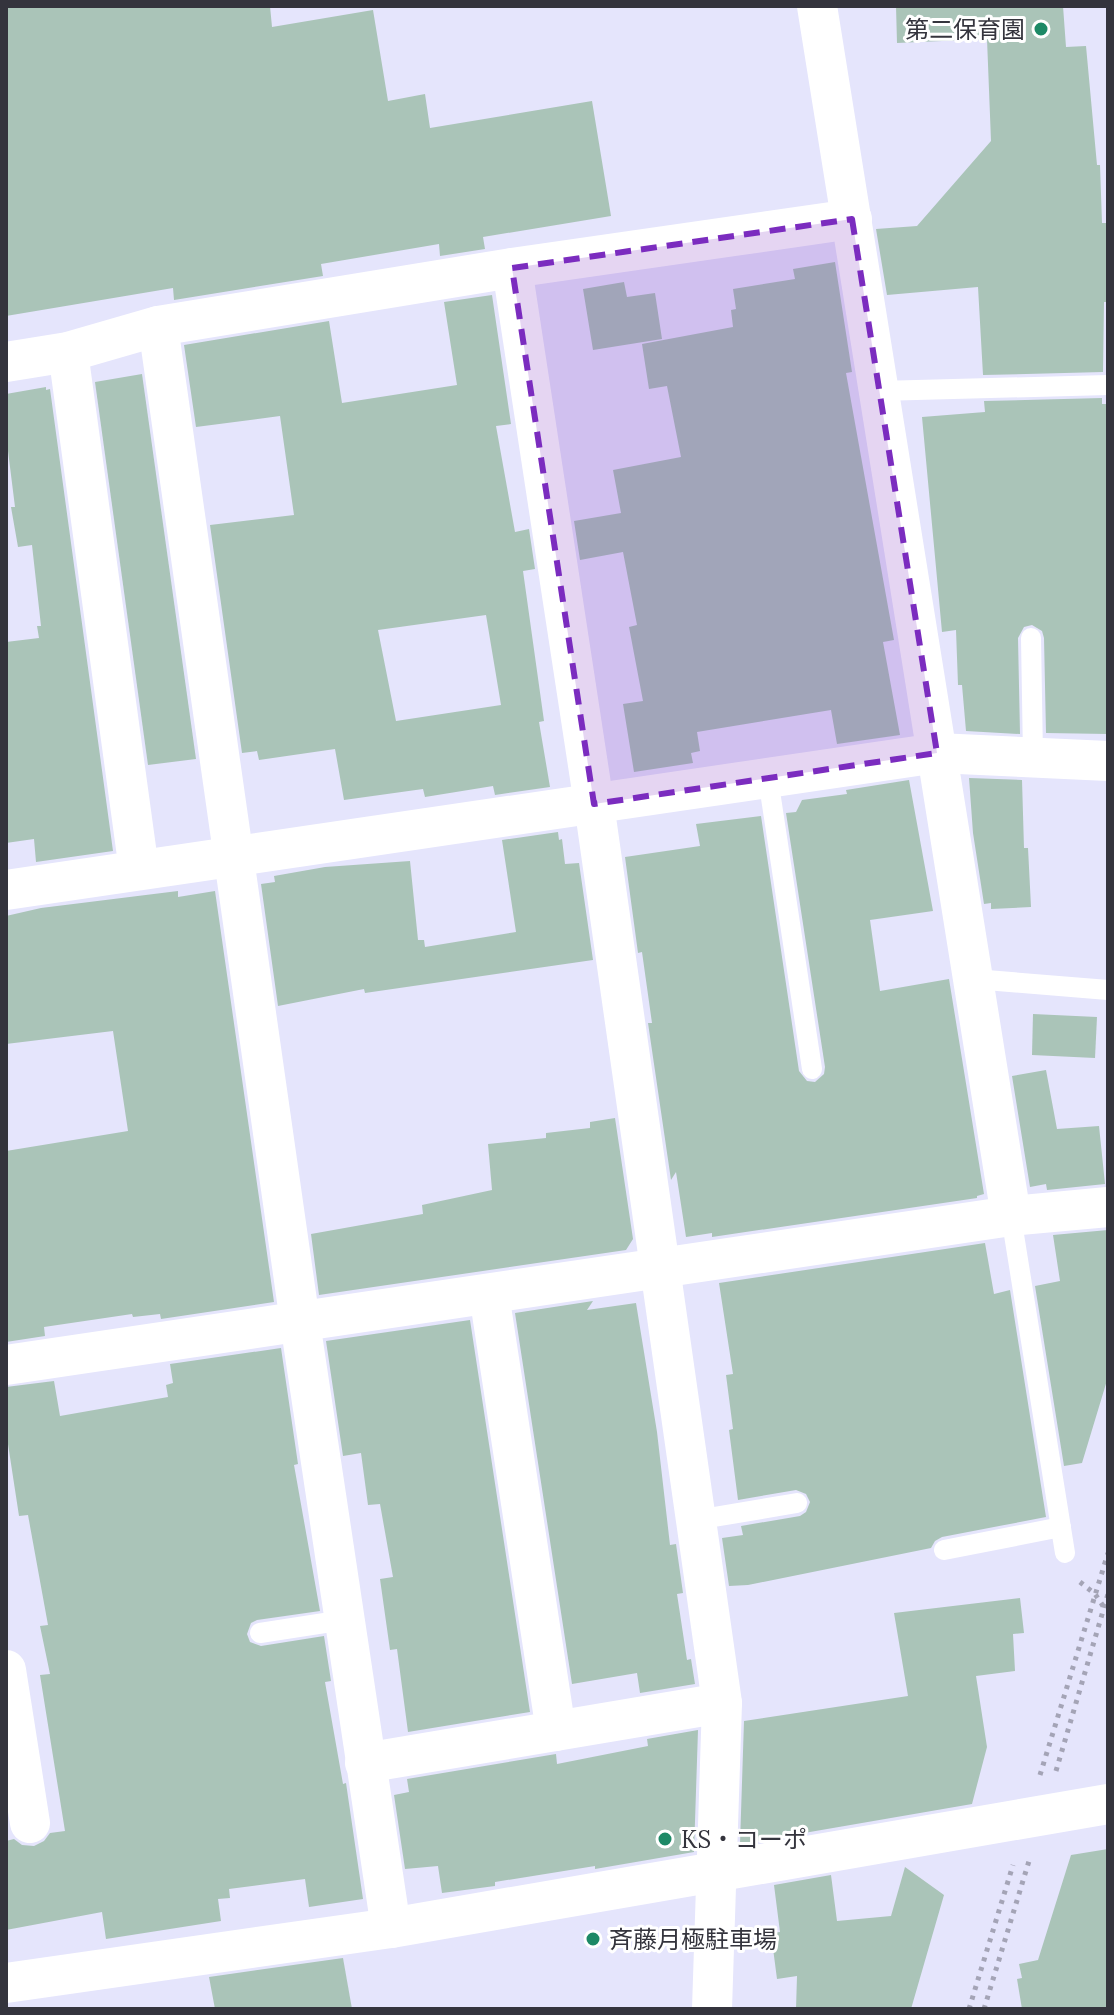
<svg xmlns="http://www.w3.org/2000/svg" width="1114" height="2015" font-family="Lora,'Noto Sans JP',serif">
<rect width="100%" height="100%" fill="#e5e5fc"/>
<g fill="#aac4b8" fill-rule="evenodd">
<path d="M6 6H270L272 27 373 10 388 101 425 94 430 128 592 101 611 216 483 237 485 249 440 256 439 244 321 264 323 276 174 300 173 288 6 316Z"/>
<path d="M896 6H1063L1066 47 1086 46 1097 165H1100L1102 223H1108V302H1104L1103 372 983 375 978 287 887 295 876 229 917 226 991 141 987 39 897 43Z"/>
<path d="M835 262 852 372 846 373 894 640 883 642 900 735 837 744 831 710 697 732 700 751 691 753 693 763 634 772 623 704 643 701 629 627 637 625 623 552 580 560 574 521 621 513 613 470 681 457 667 386 649 389 642 344 733 327 731 310 736 309 733 289 795 279 793 269Z"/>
<path d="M624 282 627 297 655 293 662 339 593 350 583 289Z"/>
<path d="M492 295 511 424 496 426 515 532 529 529 535 569 523 571 544 721 539 722 550 787 495 795 493 786 425 797 423 789 344 800 335 749 259 760 257 751 242 753 210 525 294 515 280 416 196 427 184 345 329 321 342 403 457 385 444 302ZM486 615 501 705 396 721 378 630Z"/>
<path d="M142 374 196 759 148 765 95 382Z"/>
<path d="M46 387V390L50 389 113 851 36 862 34 839 6 843V642L39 638 37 626H41L32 545 18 547 11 507H15L6 435V394Z"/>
<path d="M1102 398V404H1108V734L1046 733 1044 638 1042 631 1032 625 1024 627 1018 638 1020 734 966 731 962 685H958L956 630 942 632 922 417 985 412 984 401Z"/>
<path d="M969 778 1022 780 1024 848H1028L1031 907 991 909V903L984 904 973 833Z"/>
<path d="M909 780 933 911 870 920 880 991 949 979 984 1194 977 1196V1198L712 1237V1233L686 1237 676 1172 671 1180 648 1023H652L642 952 638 953 625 857 700 846 696 824 761 816 799 1071 807 1081 815 1082 824 1074 825 1067 786 813 796 812 802 800 847 794 846 790Z"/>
<path d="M558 832 559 840 562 839 565 864 579 863 593 960 365 993 364 989 278 1006 261 884 275 882 274 876 325 867 410 861 418 940H424L425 947 516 932 502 840Z"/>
<path d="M178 891V897L215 891 274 1302 161 1319 160 1314 133 1317 132 1314 44 1327 45 1336 6 1342V1151L128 1131 113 1031 6 1044V916L41 908Z"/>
<path d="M1033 1014 1097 1017 1095 1058 1032 1055Z"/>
<path d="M1046 1070 1057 1129 1099 1126 1105 1184 1047 1190 1046 1184 1030 1187 1012 1076Z"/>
<path d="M615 1118 633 1239 626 1250 319 1295 311 1234 423 1214 422 1205 492 1190 488 1144 546 1138V1133L590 1128V1122Z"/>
<path d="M1108 1230V1377L1082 1463 1064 1466 1035 1286 1060 1281 1053 1235Z"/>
<path d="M985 1243 994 1294 1010 1290 1046 1517 942 1537 935 1541 931 1548 748 1585 729 1586 722 1538 743 1535 741 1526 800 1516 806 1512 810 1502 806 1494 796 1490 738 1500 729 1430 733 1429 726 1375 733 1374 719 1283Z"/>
<path d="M593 1301 587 1310 636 1303 657 1432 670 1545 676 1544 683 1593 677 1594 687 1660 691 1659 695 1684 640 1693 637 1673 572 1684 515 1313Z"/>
<path d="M470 1320 530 1712 408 1732 397 1649 390 1650 380 1579 393 1577 380 1504 368 1505 361 1453 343 1456 326 1341Z"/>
<path d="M281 1348 298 1464 294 1465 320 1611 257 1620 251 1623 247 1634 250 1642 261 1646 324 1636 331 1681 325 1682 343 1784 346 1783 363 1899 309 1907 305 1879 229 1889 230 1898 218 1899 221 1921 106 1939 102 1912 6 1930V1841L14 1839 22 1845 34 1846 44 1841 50 1833 65 1831 40 1675 50 1674 40 1626 48 1625 28 1515 19 1516 6 1431V1387L54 1381 60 1416 168 1397 166 1385 173 1383 170 1364Z"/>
<path d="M1020 1598 1024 1633 1013 1634 1015 1671 976 1676 987 1747 972 1804 740 1844 744 1721 908 1696 894 1613Z"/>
<path d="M698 1730 694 1852 595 1869V1866L495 1882V1886L442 1893 438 1866 405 1869 394 1795 409 1792 407 1779 556 1754 557 1764 648 1746 647 1739Z"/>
<path d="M1108 1849V2009H1022L1017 1979 1022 1978 1019 1964 1038 1960 1071 1855Z"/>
<path d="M905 1867 944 1895 911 2009H796L797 1976 777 1979 771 1933 780 1932 774 1885 831 1875 837 1921 891 1916Z"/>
<path d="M343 1958 352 2009H215L209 1977Z"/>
</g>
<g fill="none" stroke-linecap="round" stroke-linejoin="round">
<g stroke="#a4a4b6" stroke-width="5" stroke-dasharray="4 6" stroke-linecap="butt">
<path d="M1080 1582 1095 1594 1103 1606"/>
<path d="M1056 1771 1108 1594"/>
<path d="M1040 1775 1108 1553"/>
<path d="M969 2009 1013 1865"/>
<path d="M984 2009 1029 1861"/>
</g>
<g stroke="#fff" stroke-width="20">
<path d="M879 391 1108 385"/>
<path d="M1031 638 1033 756"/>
<path d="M768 778 812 1069"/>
<path d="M974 979 1108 990"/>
<path d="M1011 1216 1065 1553"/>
<path d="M696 1520 797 1503"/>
<path d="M944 1550 1061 1527"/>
<path d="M260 1633 344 1620"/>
</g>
<g stroke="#fff" stroke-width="40">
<path d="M817 6 1011 1216"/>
<path d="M512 268 594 804 722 1703 712 2009"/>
<path d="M158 326 300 1322 391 1928"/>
<path d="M68 352 139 870"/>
<path d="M6 362 68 352 158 326 512 268 852 219"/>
<path d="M6 890 937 753 1108 761"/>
<path d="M489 1294 556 1731"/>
<path d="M6 1365 1011 1216 1108 1207"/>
<path d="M6 1670 30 1823"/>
<path d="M365 1763 722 1703"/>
<path d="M6 1983 391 1928 1108 1804"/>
</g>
</g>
<path fill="#7b2cbf" fill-opacity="0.2" stroke="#7b2cbf" stroke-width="6" stroke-dasharray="16 10" stroke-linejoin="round" d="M852 219 937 753 594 804 512 268Z"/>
<g fill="#1d8966" stroke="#fff" stroke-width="3">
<circle cx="1041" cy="29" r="8"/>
<circle cx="665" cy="1839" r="8"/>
<circle cx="593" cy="1939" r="8"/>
</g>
<g text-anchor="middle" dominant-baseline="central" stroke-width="6" stroke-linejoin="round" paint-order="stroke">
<g font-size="24" fill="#34343d" stroke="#fff" text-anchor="start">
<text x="1025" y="29" text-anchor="end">第二保育園</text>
<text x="681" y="1839">KS・コーポ</text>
<text x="609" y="1939">斉藤月極駐車場</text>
</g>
</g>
<rect width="1114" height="2015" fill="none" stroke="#34343d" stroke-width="16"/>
</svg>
